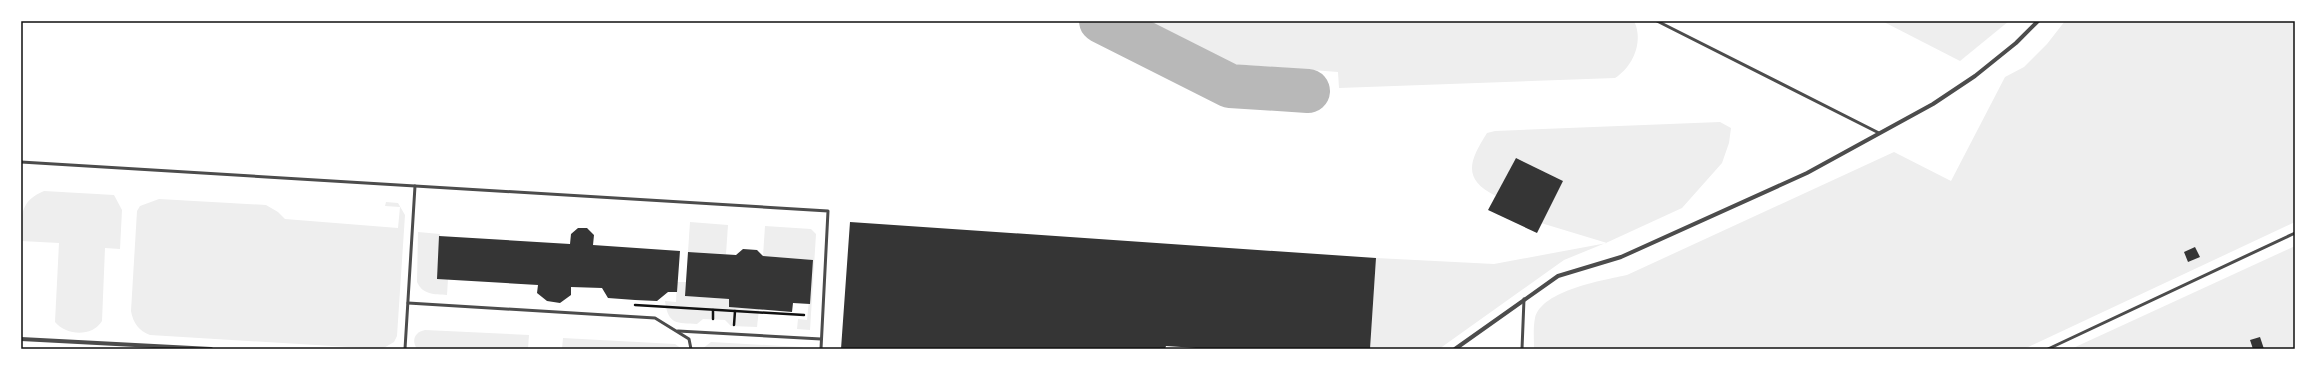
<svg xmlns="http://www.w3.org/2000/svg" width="2316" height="370" font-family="Inter,sans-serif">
<rect width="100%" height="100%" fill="#fff"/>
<g fill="#eee">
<path d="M1147 21H1634C1644 41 1633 67 1615 78L1339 88 1338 72 1232 64Z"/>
<path d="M1882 21H2009L1960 61Z"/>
<path d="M2065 21H2295V222L2024 349H1534C1534 339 1533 328 1535 318 1542 290 1604 280 1627 275L1894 152 1951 181 2005 77 2024 67 2047 44Z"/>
<path d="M1720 122 1731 128 1729 143 1722 163 1682 208 1608 242 1564 260 1439 349H1370L1376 258 1494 264 1607 243 1541 223 1563 181 1516 158 1496 196C1461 179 1470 160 1487 133L1495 131Z"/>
<path d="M44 191 114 195 122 210 120 249 105 248 102 321C92 337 67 336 55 322L59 243 21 241C21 218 19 201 44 191Z"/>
<path d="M159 199 266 205 278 212 285 219 398 228 400 207 385 206 386 202 398 203 405 215 397 336 394 342 382 349 150 335C139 331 133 323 131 311L137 211 140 206Z"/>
<path d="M690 222 728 225 726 254 688 252Z"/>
<path d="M765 226 811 229 816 234 810 330 797 329 798 319 807 320 813 260 763 256Z"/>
<path d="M418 232 440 234 437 278 448 279 447 295C434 294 423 295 417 282Z"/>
<path d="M2295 246V349H2071Z"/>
<path d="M677 282H686L685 296 729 299V307L759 309 757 327 731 326 725 320 703 319 697 324C677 323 668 325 665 301L676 302Z"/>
<path d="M425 330 529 335 528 349H417C411 340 415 332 425 330Z"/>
<path d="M563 338 675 344 682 349H562Z"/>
<path d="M711 342 802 347 804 349H702Z"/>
</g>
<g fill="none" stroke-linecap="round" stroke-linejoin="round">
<path stroke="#b8b8b8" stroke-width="44" d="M1101 21 1230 86 1308 91"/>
</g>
<g fill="#353535">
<path d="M1516 158 1563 181 1537 233 1488 210Z"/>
<path d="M850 222 1376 258 1370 349H1211L1166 346 1165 349H841Z"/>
<path d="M578 228H587L594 235 593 245 680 251 677 292H668L657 301 635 300 608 298 602 288 571 287V295L560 303 547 301 537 293 538 285 437 279 439 236 570 244 571 234Z"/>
<path d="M2195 247 2200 257 2188 262 2184 252Z"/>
<path d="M743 249 757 250 763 256 813 260 810 304 793 303 792 312 729 307V299L685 296 688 252 736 255Z"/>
<path d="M2260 337 2264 349H2253L2250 340Z"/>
</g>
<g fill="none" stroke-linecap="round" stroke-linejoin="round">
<g stroke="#111" stroke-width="2.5">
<path d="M635 305 804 315"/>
<path d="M713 319V310"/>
<path d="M734 325 735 311"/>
</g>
<g stroke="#4c4c4c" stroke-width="3">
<path d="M1657 21 1879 133"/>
<path d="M21 162 828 211 821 349"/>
<path d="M408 303 655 318 689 339 691 349"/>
<path d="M678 331 821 339"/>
<path d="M405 349 415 186"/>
<path d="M1522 349 1524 299"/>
<path d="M2048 349 2295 233"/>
</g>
<g stroke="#4c4c4c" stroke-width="4">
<path d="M21 339 211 349"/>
<path d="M1455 349 1558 276 1621 257 1807 173 1933 104 1975 76 2016 43 2038 21"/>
</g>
</g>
<rect width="2316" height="370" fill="none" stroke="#ffffff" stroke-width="44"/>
<rect x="22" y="22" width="2272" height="326" fill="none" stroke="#111" stroke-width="1.5"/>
</svg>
